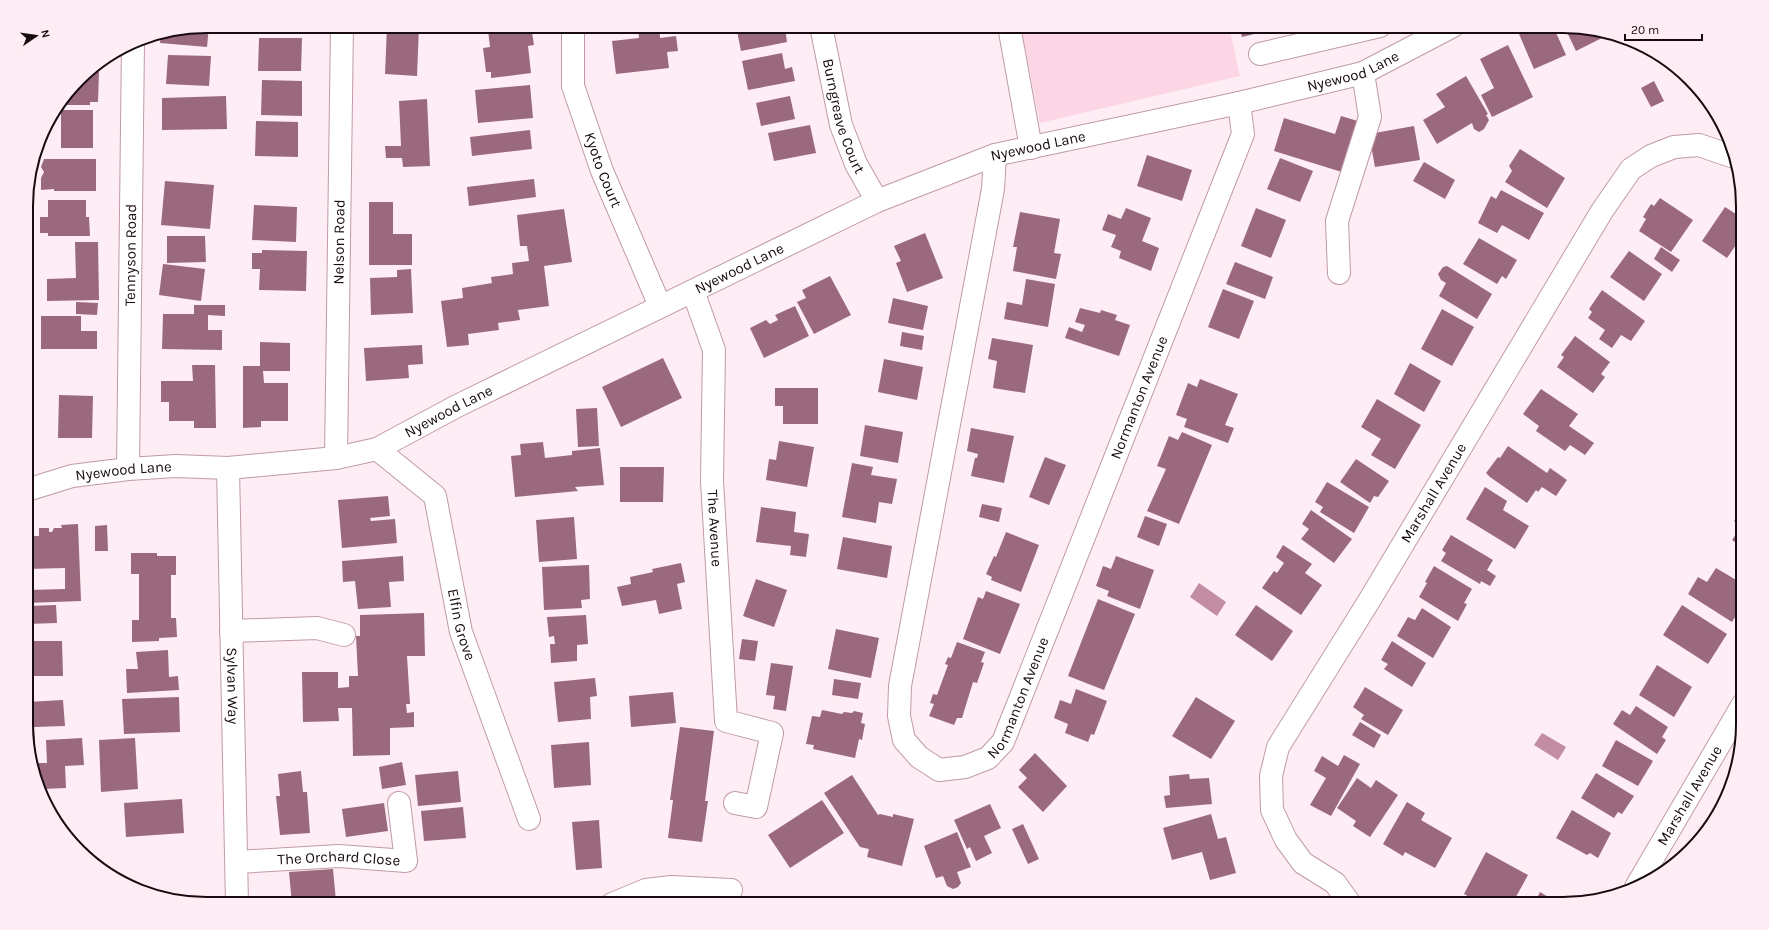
<svg xmlns="http://www.w3.org/2000/svg" width="1769" height="930" font-family="Karla,sans-serif">
<rect width="100%" height="100%" fill="#feedf4"/>
<path fill="#fcd6e5" d="M1021 26H1229L1240 76 1040 123Z"/>
<g fill="#c28da3">
<path d="M1199 583 1226 602 1217 616 1190 597Z"/>
<path d="M1542 733 1566 747 1558 760 1534 745Z"/>
</g>
<g fill="#9b697e">
<path d="M206 26H209L207 47 160 43 161 35Z"/>
<path d="M254 26H301L300 30Z"/>
<path d="M387 26H419L417 76 385 74Z"/>
<path d="M531 26 534 45 528 46 531 73 491 78V72H486L483 48 490 47 488 30Z"/>
<path d="M659 26 660 38 676 36 678 51 667 52 669 68 616 74 612 41 639 38 638 29Z"/>
<path d="M736 26H776L777 29 785 27 787 42 741 51Z"/>
<path d="M1239 26H1284V27L1242 37Z"/>
<path d="M1536 26H1553L1566 55 1534 69 1519 34Z"/>
<path d="M1564 26 1606 36 1576 51Z"/>
<path d="M259 38H302L301 71H258Z"/>
<path d="M1508 45 1533 97 1492 117 1481 95 1494 88 1480 59Z"/>
<path d="M782 53 785 69 792 67 795 81 748 90 742 61Z"/>
<path d="M168 55 211 56 209 86 166 84Z"/>
<path d="M86 72H99L98 102H90V105H61Z"/>
<path d="M1466 76 1488 114 1486 115 1489 120 1484 129 1479 132 1474 129 1472 123 1437 144 1423 120 1445 107 1436 94Z"/>
<path d="M262 80 302 81V116L261 115Z"/>
<path d="M1654 81 1664 101 1651 107 1641 88Z"/>
<path d="M530 85 533 118 478 123 475 90Z"/>
<path d="M1697 88 1713 106V108L1707 111Z"/>
<path d="M226 96 227 129 162 130V98Z"/>
<path d="M790 96 795 119 761 126 756 103Z"/>
<path d="M427 99 430 166 403 167 402 158H386L385 146H401L399 101Z"/>
<rect x="61" y="110" width="32" height="38"/>
<path d="M1341 116 1361 122 1345 173 1274 151 1284 118 1335 134Z"/>
<path d="M256 121 298 122V157L255 156Z"/>
<path d="M810 125 816 153 774 161 768 133Z"/>
<path d="M1414 126 1420 160 1375 167 1369 134Z"/>
<path d="M530 130 532 149 472 156 470 137Z"/>
<path d="M1520 149 1565 178 1547 208 1505 182 1512 171 1509 166Z"/>
<path d="M1147 155 1192 170 1182 201 1137 186Z"/>
<path d="M1280 158 1313 171 1300 202 1267 189Z"/>
<path d="M44 159H96V191H54V189L41 190V178L44 172 41 167Z"/>
<path d="M1424 162 1455 180 1445 199 1413 181Z"/>
<path d="M534 179 536 197 469 206 467 187Z"/>
<path d="M165 181 214 185 210 229 161 225Z"/>
<path d="M1501 190 1544 213 1529 240 1502 225 1497 233 1478 223 1491 196 1496 199Z"/>
<path d="M1660 198 1693 220 1671 252 1639 231 1646 219 1643 217 1651 204 1654 206Z"/>
<path d="M48 200H86V217H89L90 236H48V233H40V217H48Z"/>
<path d="M369 202H393V234H412V265H369Z"/>
<path d="M254 205 297 207 296 242 252 240Z"/>
<path d="M1725 207 1742 218V236L1727 258 1702 241Z"/>
<path d="M1126 208 1151 218 1142 241 1159 248 1151 271 1119 258 1121 251 1111 247 1116 235 1102 230 1108 214 1121 219Z"/>
<path d="M1256 208 1286 220 1271 258 1241 246Z"/>
<path d="M564 209 572 262 544 266 549 306 518 310 520 320 498 323 499 330 468 334 469 345 447 347 441 301 463 298 462 288 492 283 491 277 513 274 512 263 529 261 527 246H520L517 215Z"/>
<path d="M1020 212 1060 219 1054 253 1061 254 1056 279 1013 271 1017 247H1013Z"/>
<path d="M925 233 943 278 907 292 896 263 901 261 894 246Z"/>
<path d="M167 236H205L206 262 167 263Z"/>
<path d="M1479 238 1517 260 1506 279 1502 276 1497 284 1463 264Z"/>
<path d="M75 242H98L99 300 47 301V279L76 278Z"/>
<path d="M1661 247 1680 260 1672 272 1654 259Z"/>
<path d="M262 250 307 251 306 291 259 290 260 269H252V253H262Z"/>
<path d="M1629 251 1662 274 1644 301 1610 277Z"/>
<path d="M1235 262 1273 277 1265 299 1226 284Z"/>
<path d="M163 264 205 269 201 301 159 295Z"/>
<path d="M1447 266 1492 294 1477 319 1439 296 1446 283 1441 280 1438 274 1443 267Z"/>
<path d="M411 269 413 313 371 315 370 278 397 277V270Z"/>
<path d="M830 276 851 315 814 334 797 302 806 298 802 290Z"/>
<path d="M1026 279 1055 284 1048 327 1004 319 1007 302 1022 305Z"/>
<path d="M1223 289 1254 301 1239 339 1208 327Z"/>
<path d="M1602 290 1645 321 1631 341 1621 335 1612 348 1599 339 1605 330 1588 318 1592 312 1589 309Z"/>
<path d="M893 298 928 306 923 330 888 323Z"/>
<path d="M76 302 98 303 97 315 76 314Z"/>
<path d="M194 305H225V316L208 315V330H222V350L162 349 163 314H194Z"/>
<path d="M795 306 809 336 764 358 750 328 766 320 770 324 778 320 775 315Z"/>
<path d="M1080 308 1100 313 1101 310 1117 315 1115 320 1130 325 1119 356 1065 338 1069 327 1082 332 1085 325 1075 322Z"/>
<path d="M1442 309 1474 327 1452 366 1421 349Z"/>
<path d="M41 316H81V331H97V349H41Z"/>
<path d="M902 332 924 336 922 350 900 346Z"/>
<path d="M1575 336 1610 362 1601 374 1605 377 1593 393 1557 367 1564 357 1561 355Z"/>
<path d="M992 338 1033 345 1025 393 993 388 997 361 988 359Z"/>
<path d="M260 342 290 343V371H263L264 383H288V421H261V427L243 428V366H260Z"/>
<path d="M422 345 423 364 408 365 409 378 366 381 364 348Z"/>
<path d="M663 358 682 398 621 427 602 387Z"/>
<path d="M884 359 923 367 917 400 878 392Z"/>
<path d="M1410 363 1441 381 1424 412 1394 394Z"/>
<path d="M192 365H215L216 428H194V421H169V402H161V381H193Z"/>
<path d="M1200 379 1238 394 1225 425 1234 428 1228 443 1184 427 1187 419 1176 415 1188 383 1197 387Z"/>
<path d="M775 388H818V424H783V406H775Z"/>
<path d="M1541 389 1578 414 1569 426 1594 443 1585 455 1570 445 1565 451 1536 431 1539 426 1523 414Z"/>
<path d="M59 395 93 396 92 438H58Z"/>
<path d="M1377 399 1421 425 1395 469 1371 455 1381 439 1361 427Z"/>
<path d="M597 408 599 446 578 447 576 409Z"/>
<path d="M27 416H32V445L27 444Z"/>
<path d="M865 425 903 432 898 463 860 456Z"/>
<path d="M971 428 1014 436 1004 483 971 476 975 458H977L978 454 967 451Z"/>
<path d="M1182 432 1212 445 1179 524 1147 511 1166 469 1157 466 1169 436 1178 440Z"/>
<path d="M779 441 814 447 807 487 766 480 769 459 776 460Z"/>
<path d="M543 442 545 458 572 455V451L600 448 604 485 575 487 578 491 515 497 511 456 521 455 520 444Z"/>
<path d="M1508 446 1547 473 1550 468 1567 480 1556 496 1542 487 1538 492 1536 490 1527 503 1490 477 1486 473 1498 457 1500 458Z"/>
<path d="M1045 457 1066 465 1049 505 1029 497Z"/>
<path d="M1356 459 1389 481 1378 497 1374 496 1370 503 1340 482Z"/>
<path d="M852 463 873 467 871 475 897 479 892 504 879 502 876 523 842 517Z"/>
<path d="M620 467H664L663 502H620Z"/>
<path d="M1327 482 1369 507 1354 533 1320 512 1323 507 1315 502Z"/>
<path d="M1485 487 1507 501 1503 510 1529 526 1515 549 1466 519Z"/>
<path d="M388 496 390 516 370 518 371 521 395 519 397 543 342 548 338 500Z"/>
<path d="M982 504 1002 508 999 522 979 517Z"/>
<path d="M761 507 796 512 794 532 809 534 806 557 790 555 791 546 756 542Z"/>
<path d="M1742 509V525L1743 547 1732 540 1742 526 1734 521Z"/>
<path d="M1311 510 1352 539 1334 563 1301 539 1309 529 1302 524Z"/>
<path d="M1145 516 1167 524 1159 546 1137 537Z"/>
<path d="M574 517 577 559 539 562 536 520Z"/>
<path d="M78 524 81 601 27 603V590L65 589V568L27 569V536H39V528H49V532H52L54 528H62L61 525Z"/>
<path d="M107 525 108 551H95V526Z"/>
<path d="M1006 532 1039 545 1021 592 991 580 992 577 986 574 994 556 996 557Z"/>
<path d="M1451 535 1493 560 1487 570 1496 576 1490 586 1481 581 1480 584 1441 561 1446 553 1442 550Z"/>
<path d="M843 537 892 546 887 578 837 569Z"/>
<path d="M1283 545 1312 564 1305 573 1322 585 1301 615 1262 588 1274 571 1277 573 1284 563 1276 557Z"/>
<path d="M131 553H157V556H176V575H171V618H176L177 637 159 638V641L132 642V620H139V574H131Z"/>
<path d="M403 556 404 581 389 582 391 607 358 609 355 581 343 582 342 561Z"/>
<path d="M1116 556 1154 570 1140 609 1107 596 1109 591 1096 586 1103 566 1111 569Z"/>
<path d="M681 563 685 582 677 584 682 609 659 614 656 600 622 606 617 587 631 584 630 577 653 572 652 569Z"/>
<path d="M589 565 590 599 581 600 582 608 544 610 542 567Z"/>
<path d="M1434 566 1472 589 1464 603 1467 604 1458 621 1419 597 1427 583 1425 582Z"/>
<path d="M1716 568 1743 584V604L1732 622 1688 594 1698 577 1707 582Z"/>
<path d="M756 579 787 590 774 627 743 616Z"/>
<path d="M986 591 1020 604 1000 654 963 639 978 597 983 599Z"/>
<path d="M1098 599 1135 614 1104 690 1068 676Z"/>
<path d="M56 605 57 623 27 624V606Z"/>
<path d="M1256 605 1293 631 1272 661 1235 635Z"/>
<path d="M1682 605 1727 634 1708 664 1663 635Z"/>
<path d="M1422 608 1451 627 1433 658 1397 636 1408 617 1415 620Z"/>
<path d="M424 613 425 656H407L410 704H406L407 713 414 712V727L390 728V755L353 756 352 708H338L339 721 303 722 302 672H338V688L349 687V676H358L356 636H360V615Z"/>
<path d="M586 615 588 644 577 645V661L551 663 550 644H555L554 636 549 637 547 617Z"/>
<path d="M836 629 879 638 871 678 828 669Z"/>
<path d="M742 639 758 641 755 661 739 659Z"/>
<path d="M27 641H62L63 676H27Z"/>
<path d="M1392 641 1426 663 1412 687 1384 669 1388 664 1381 660Z"/>
<path d="M957 642 985 652 981 662 984 663 977 683 973 682 962 718H957L954 725 929 716 934 704 930 703 933 694 937 695 948 665 945 664 948 657 951 658Z"/>
<path d="M168 650 169 677 178 676 179 690 127 693 126 669H138L136 652Z"/>
<path d="M771 663 793 666 786 711 773 709 775 696 766 695Z"/>
<path d="M1657 665 1692 687 1674 717 1639 695Z"/>
<path d="M595 678 597 696 590 697 591 719 558 722 554 682Z"/>
<path d="M834 679 861 683 858 699 832 695Z"/>
<path d="M1365 687 1403 710 1388 735 1361 719 1364 715 1353 707Z"/>
<path d="M1076 689 1107 701 1094 735 1091 734 1088 742 1065 733 1068 724 1054 718 1060 700 1071 704Z"/>
<path d="M673 692 676 723 631 727 629 696Z"/>
<path d="M179 697 180 732 124 734 122 699Z"/>
<path d="M1196 697 1235 721 1211 759 1172 736Z"/>
<path d="M63 700 65 726 34 727 35 741H28L27 702Z"/>
<path d="M1636 706 1668 727 1662 737 1666 740 1657 754 1613 724 1622 710 1630 715Z"/>
<path d="M822 710 842 714 844 712 852 713 854 711 863 713 861 723 865 724 862 740 859 739 855 758 813 749 814 745 806 744 812 716 820 717Z"/>
<path d="M1360 722 1381 735 1374 748 1352 735Z"/>
<path d="M680 727 714 731 705 801H708L702 842 668 838 673 800H670Z"/>
<path d="M82 738 84 765 65 766 66 788 43 789 33 763H47L46 740Z"/>
<path d="M135 738 138 789 101 792 99 740Z"/>
<path d="M1616 740 1653 761 1638 786 1602 766Z"/>
<path d="M589 742 591 785 554 788 551 745Z"/>
<path d="M1035 753 1067 786 1043 812 1018 787 1027 778 1019 770Z"/>
<path d="M1344 755 1360 764 1331 816 1310 805 1326 778 1314 771 1322 756 1338 766Z"/>
<path d="M402 762 406 785 382 789 379 767Z"/>
<path d="M301 771 303 792H307L310 833 280 835 276 796H280L278 774Z"/>
<path d="M458 771 461 802 418 806 415 775Z"/>
<path d="M1596 773 1634 796 1622 814 1618 812 1614 818 1581 798Z"/>
<path d="M1189 774 1190 779 1209 778 1212 804 1166 808 1164 796 1170 795 1169 776Z"/>
<path d="M852 775 878 815 880 814 893 817V814L914 819 902 866 867 857 869 849 860 847 824 793Z"/>
<path d="M1357 778 1371 788 1376 780 1398 795 1370 837 1353 826 1356 821 1337 808Z"/>
<path d="M182 799 184 833 126 837 124 803Z"/>
<path d="M822 800 844 833 790 868 768 835Z"/>
<path d="M1407 802 1425 813 1421 820 1452 838 1435 868 1405 852 1403 856 1383 844Z"/>
<path d="M384 803 388 831 346 837 342 809Z"/>
<path d="M990 804 1001 828 984 836 992 853 976 861 970 847 967 849 954 820Z"/>
<path d="M463 807 466 838 424 841 421 811Z"/>
<path d="M1572 810 1611 833 1598 858 1590 853 1587 855 1556 838Z"/>
<path d="M1211 814 1218 839 1226 837 1236 873 1210 880 1202 852 1172 860 1163 828Z"/>
<path d="M599 820 602 868 576 870 572 822Z"/>
<path d="M1023 824 1039 859 1028 864 1012 829Z"/>
<path d="M957 832 971 867 957 872 961 883 958 887 953 889 947 886 943 876 936 878 924 846Z"/>
<path d="M1486 852 1528 875 1512 904H1482L1464 894Z"/>
<path d="M333 869 336 901 319 903V904H292L289 872Z"/>
<path d="M1540 892 1560 904H1534Z"/>
</g>
<g fill="none" stroke-linecap="round" stroke-linejoin="round">
<g stroke="#c09aa9" stroke-width="24">
<g id="minor">
<path id="s1" d="M573 26V86L602 171 660 306"/>
<path id="s2" d="M821 26 841 125 856 164 877 201"/>
<path d="M1009 26 1031 148"/>
<path d="M1260 54 1380 26"/>
<path id="s3" d="M995 155 993 189 900 686 899 716 904 740 919 757 939 770 965 767 988 758 1003 742 1243 134 1239 103"/>
<path d="M1339 273 1337 221 1370 117 1363 73"/>
<path id="s4" d="M693 291 714 350 712 481 726 721 772 733 756 807 735 803"/>
<path id="s5" d="M377 449 435 496 461 632 529 819"/>
<path id="s6" d="M336 458 342 26"/>
<path id="s7" d="M228 468 237 904"/>
<path id="s8" d="M128 469 133 42"/>
<path id="s9" d="M27 490 72 476 128 469 176 466 228 468 336 458 377 449 457 406 877 201 995 155 1239 103 1363 73 1453 26"/>
<path d="M231 631 317 628 344 635"/>
<path id="s10" d="M237 862 339 856 406 861 399 803"/>
<path id="s11" d="M1636 887 1743 704"/>
<path d="M612 904 646 890 671 887 731 890"/>
<path id="s12" d="M1350 904 1335 883 1303 863 1286 840 1272 810 1271 776 1278 747 1369 601 1602 211 1631 169 1651 156 1674 147 1699 145 1731 156"/>
</g>
</g>
<use href="#minor" stroke="#fff" stroke-width="22"/>
</g>
<g text-anchor="middle" dominant-baseline="central" stroke-width="3" stroke-linejoin="round" paint-order="stroke">
<g font-size="15" fill="#170a10" stroke="#feedf4">
<text stroke="none"><textPath href="#s9" startOffset="1407">Nyewood Lane</textPath></text>
<text stroke="none"><textPath href="#s2" startOffset="93">Burngreave Court</textPath></text>
<text stroke="none"><textPath href="#s9" startOffset="1083">Nyewood Lane</textPath></text>
<text stroke="none"><textPath href="#s1" startOffset="149">Kyoto Court</textPath></text>
<text stroke="none"><textPath href="#s6" startOffset="216">Nelson Road</textPath></text>
<text stroke="none"><textPath href="#s8" startOffset="214">Tennyson Road</textPath></text>
<text stroke="none"><textPath href="#s9" startOffset="759">Nyewood Lane</textPath></text>
<text stroke="none"><textPath href="#s3" startOffset="1084">Normanton Avenue</textPath></text>
<text stroke="none"><textPath href="#s9" startOffset="435">Nyewood Lane</textPath></text>
<text stroke="none"><textPath href="#s9" startOffset="99">Nyewood Lane</textPath></text>
<text stroke="none"><textPath href="#s12" startOffset="487">Marshall Avenue</textPath></text>
<text stroke="none"><textPath href="#s4" startOffset="241">The Avenue</textPath></text>
<text stroke="none"><textPath href="#s5" startOffset="206">Elfin Grove</textPath></text>
<text stroke="none"><textPath href="#s7" startOffset="218">Sylvan Way</textPath></text>
<text stroke="none"><textPath href="#s3" startOffset="760">Normanton Avenue</textPath></text>
<text stroke="none"><textPath href="#s11" startOffset="106">Marshall Avenue</textPath></text>
<text stroke="none"><textPath href="#s10" startOffset="102">The Orchard Close</textPath></text>
</g>
</g>
<path d="M0 0H1769V930H0ZM206 33H1563A173 173 0 0 1 1736 206V724A173 173 0 0 1 1563 897H206A173 173 0 0 1 33 724V206A173 173 0 0 1 206 33Z" fill="#feedf4" fill-rule="evenodd"/>
<path fill="none" stroke="#170a10" stroke-width="2" d="M206 33H1563A173 173 0 0 1 1736 206V724A173 173 0 0 1 1563 897H206A173 173 0 0 1 33 724V206A173 173 0 0 1 206 33Z"/>
<g transform="translate(36 36) rotate(77)" stroke="#feedf4" stroke-width="3" paint-order="stroke">
<path d="M0-3L7 15L0 10L-7 15Z" fill="#170a10"/>
<text y="-6" font-size="11" font-weight="bold" text-anchor="middle" fill="#170a10">N</text>
</g>
<path d="M1625 34v6h77v-6" fill="none" stroke="#170a10" stroke-width="2"/>
<text x="1631" y="34" font-size="12" fill="#170a10" stroke="#feedf4" stroke-width="3" paint-order="stroke">20 m</text>
</svg>
